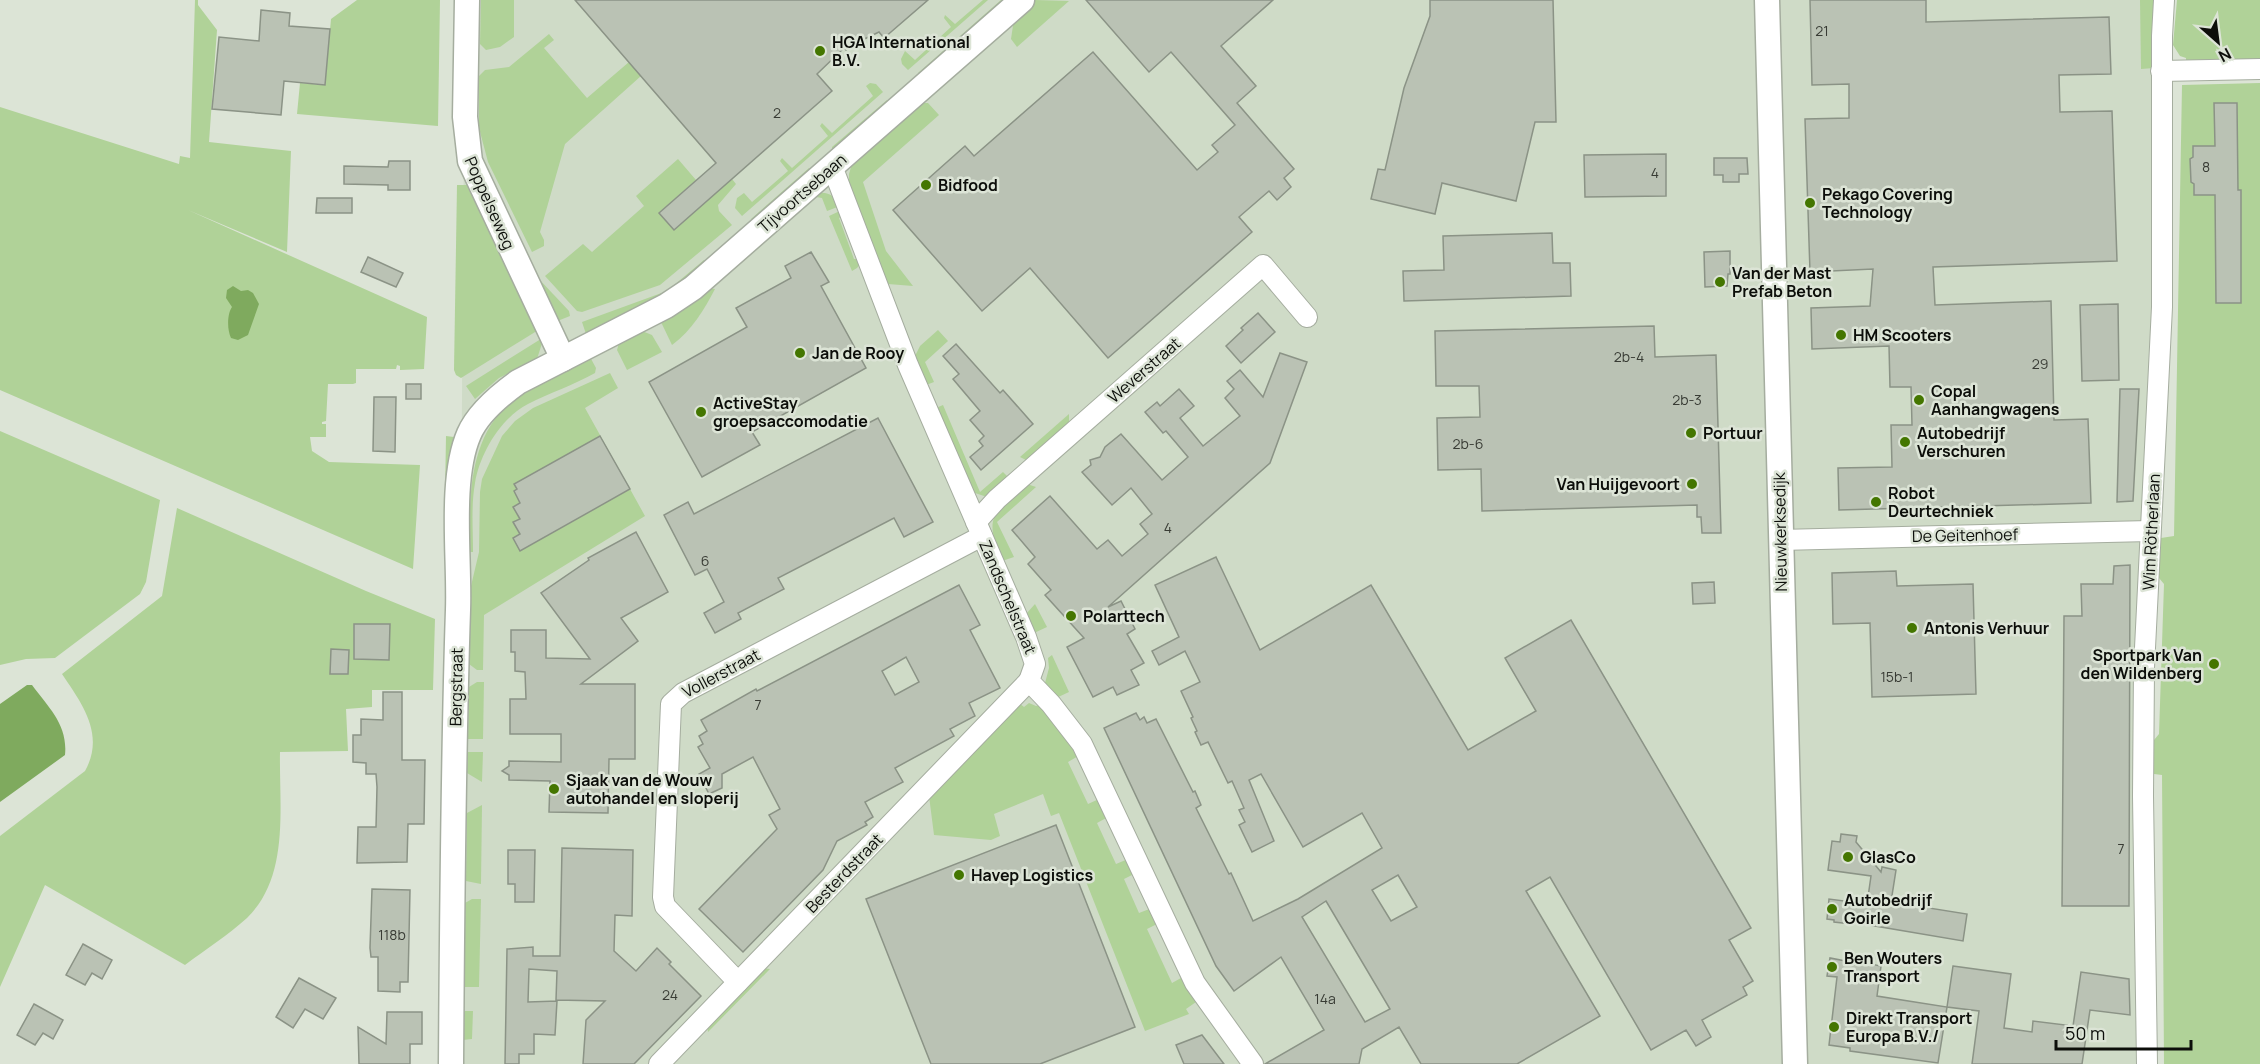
<svg xmlns="http://www.w3.org/2000/svg" width="2260" height="1064" font-family="Manrope,sans-serif">
<rect width="100%" height="100%" fill="#dce4d6"/>
<path fill="#cfdbc7" d="M465 0H2156V258L2141 1064H457Z"/>
<g fill="#b0d298">
<path d="M195 0H198V5L217 30 209 142 291 151 287 252 188 210 427 317 424 369 400 370V366L397 365 396 369H356V383L353 384H328L326 421 322 422V424H326V437H310L312 451 329 462 420 465 413 569 0 390V107L179 164 180 156 190 158Z"/>
<path d="M357 0H440L438 126 297 114 300 83 325 85 331 19Z"/>
<path d="M481 0H514V37L500 47 486 50 480 44Z"/>
<path d="M983 0H988L908 70 902 64 901 59 905 51 915 60 951 27 944 18 945 15 955 24Z"/>
<path d="M1001 0H1008L923 73H918Z"/>
<path d="M1035 0 1069 1 1017 47 1011 39 1014 19Z"/>
<path d="M2140 0H2158L2154 68 2141 69Z"/>
<path d="M2177 0H2260V61L2186 63V58L2180 56 2173 45Z"/>
<path d="M549 34 554 40 544 48 587 98 629 62 641 76 565 144 540 232 544 240V246L532 252 488 162 479 128V76L485 70 509 67Z"/>
<path d="M870 83 876 84 883 92 742 216 735 208 737 198 744 193 752 202 788 171 780 161 782 158 792 168 828 136 820 126 822 123 832 133 873 96 866 86Z"/>
<path d="M2260 83V1064H2164L2162 775 2154 774V740L2159 734 2164 584 2159 578 2161 538 2174 536 2182 85Z"/>
<path d="M887 100 886 105 832 151V147Z"/>
<path d="M918 103H928L939 115 863 182 886 251 913 286 888 284 849 185V174L852 164Z"/>
<path d="M678 159 696 180 659 213 674 230 732 179 736 184 718 205 719 211 732 225 660 285 582 312 577 311 545 276 583 244 592 252 644 206 636 196Z"/>
<path d="M809 168 813 171 756 219H751Z"/>
<path d="M457 185H469L540 329 461 378 456 375 454 370Z"/>
<path d="M819 193C830 192 835 197 840 206L827 211 822 198 816 197 766 240 764 238Z"/>
<path d="M842 210 844 215 839 218 854 259H860L861 263 857 268 852 271 829 216Z"/>
<path d="M704 260 707 264 680 287 586 334 582 322 667 291Z"/>
<path d="M538 278 569 311 570 316 555 322Z"/>
<path d="M709 288 715 289C704 310 692 330 672 345L661 322Z"/>
<path d="M938 330 948 341 925 362 934 382 926 385 915 356 920 346Z"/>
<path d="M642 331 652 335 662 352 627 370 617 350 619 343Z"/>
<path d="M544 337 537 359 499 378 475 399 466 386Z"/>
<path d="M590 357 596 368 595 373C574 385 549 393 528 404 501 418 480 453 475 483 471 505 473 530 473 552H469C470 493 467 428 525 391 546 378 569 368 590 357Z"/>
<path d="M610 373 618 388 585 408 645 516 484 615 483 670H477L469 664 471 586 479 552 480 492 482 479 502 436 515 421 533 408Z"/>
<path d="M943 405 980 492 1003 472 1008 477 987 497 972 492 936 408Z"/>
<path d="M1069 414V425L1028 461 1020 457Z"/>
<path d="M0 431 160 500 146 582 140 594 55 658 26 659 0 665Z"/>
<path d="M446 436 454 437 449 461 447 553H444Z"/>
<path d="M1027 484 1036 487 997 522 1014 557 1002 561C983 514 993 515 1027 484Z"/>
<path d="M177 508 366 591 435 619 433 690H372V707L346 709 348 751 280 752C279 807 290 876 247 918 228 935 205 950 185 965L45 885 0 987V836L85 771C105 735 83 705 62 674L162 596Z"/>
<path d="M1035 604 1047 627 1034 633 1026 614Z"/>
<path d="M1052 655 1069 692 1054 699 1045 683 1049 668 1048 658Z"/>
<path d="M477 682H484L483 739H468L469 687Z"/>
<path d="M1019 703 1024 707 1029 703 1036 706 1043 704 1080 755 1068 762 1088 804 1099 799 1108 817 1097 823 1116 864 1128 859 1136 873 1124 879 1139 913 1152 908 1159 923 1147 929 1172 983 1181 978 1196 1002 1186 1009 1189 1014 1145 1031 1059 813 1051 816 1043 794 994 814 1000 836 991 840 934 835 929 796Z"/>
<path d="M468 752H483L482 782 467 773Z"/>
<path d="M482 805 481 884 466 881 467 813Z"/>
<path d="M472 899H481L479 987H464L465 903Z"/>
<path d="M761 968 770 969 708 1032 707 1024Z"/>
<path d="M464 1011H473L472 1039 463 1040Z"/>
</g>
<g fill="#7faa5e">
<path d="M233 286 241 291 248 290 253 293 259 304 248 335 238 340 231 338C227 330 227 314 232 307L226 298 227 290Z"/>
<path d="M27 685H32C49 708 68 725 65 755L0 802V704Z"/>
</g>
<g fill="#bac2b4" stroke="#8b9386" stroke-width="1.5" fill-rule="evenodd">
<path d="M575 0H928L884 38 879 32 852 45 846 50 844 48 817 74 832 91 674 230 659 213 716 163Z"/>
<path d="M1086 0H1273L1221 46 1256 86 1237 103 1294 169 1284 178 1291 187 1277 200 1269 191 1239 217 1252 232 1108 358 1030 268 982 311 893 210 965 146 974 156 1093 52 1197 170 1218 152 1212 145 1235 125 1171 52 1149 72Z"/>
<path d="M1430 0H1553L1556 122H1535L1516 201 1442 183 1435 214 1371 199 1378 169 1385 170 1404 88 1430 16Z"/>
<path d="M1810 0H1926V22L2109 17 2111 74 2059 75 2060 112 2112 111 2117 261 1933 267 1935 305 2051 301 2054 420 2088 419 2091 503 1839 510 1838 468 1892 467 1891 425H1912L1911 387H1890L1889 346 1812 349 1811 308 1870 306 1873 269 1810 272 1805 119 1849 118V84L1812 85Z"/>
<path d="M261 10 290 13 289 26 330 29 325 85 284 81 281 115 212 109 219 37 259 41Z"/>
<path d="M2214 103H2237L2238 190H2241V303H2216L2215 195H2194V184L2191 182 2190 159 2193 157V146H2215Z"/>
<path d="M1666 154V196L1585 197 1584 155Z"/>
<path d="M1714 158H1747L1748 174H1739V182H1723V175H1714Z"/>
<path d="M389 161H410V190H388V185L344 184V166L388 167Z"/>
<path d="M317 198H352V213H316Z"/>
<path d="M1552 233 1553 263H1570L1571 296 1404 301 1403 271 1444 270 1443 236Z"/>
<path d="M1730 251V274H1728L1727 286 1705 287 1704 252Z"/>
<path d="M811 252 829 282 821 286 866 368 752 432 760 445 702 477 649 382 747 327 736 308 791 278 785 266Z"/>
<path d="M368 257 403 273 396 287 361 272Z"/>
<path d="M2118 304 2119 380 2082 381 2080 305Z"/>
<path d="M1258 313 1275 332 1241 363 1226 346 1243 330 1241 328Z"/>
<path d="M1654 326 1655 357 1716 355 1721 533H1702L1701 517H1697V505L1482 511 1481 469 1438 470 1437 418 1480 417 1479 386H1436L1435 331Z"/>
<path d="M956 344 1000 393 1003 390 1033 424 981 470 970 457 983 446 979 441 984 436 970 420 980 411 953 379 959 374 943 356Z"/>
<path d="M1280 353 1307 362 1270 463 1108 607 1121 601 1135 629 1127 634 1144 663 1131 670 1139 685 1117 695 1113 687 1093 697 1067 647 1084 638 1045 595 1051 590 1028 564 1035 557 1012 530 1050 496 1097 549 1108 540 1122 556 1148 534 1140 524 1152 514 1131 488 1112 505 1082 472 1091 465 1090 460 1100 457 1105 447 1121 434 1162 480 1188 457 1166 431 1163 433 1145 412 1157 402 1160 406 1179 389 1194 406 1180 418 1203 446 1240 416 1225 398 1234 389 1227 381 1240 370 1263 397Z"/>
<rect x="406" y="384" width="15" height="15"/>
<path d="M2120 389H2139L2133 501 2117 502Z"/>
<path d="M374 397H396L395 452 373 451Z"/>
<path d="M878 418 933 522 904 537 894 518 778 578 784 589 738 613 741 619 715 633 704 613 724 602 707 569 695 575 664 515 688 502 694 514Z"/>
<path d="M600 436 630 489 520 551 513 538 520 534 513 522 520 519 513 507 520 503 514 491 517 489 514 484Z"/>
<path d="M636 532 668 592 621 618 638 641 581 684H635V759H609L608 813 549 812 550 781 509 780V775L502 771 509 766V761L561 762V734H510V699H526L525 672 515 671V652H511V630H546V658L590 659 541 593 589 560 588 558Z"/>
<path d="M1216 557 1260 650 1371 585 1468 750 1536 711 1505 658 1571 620 1751 928 1729 940 1753 981 1743 987 1747 995 1702 1020 1711 1037 1696 1046 1686 1030 1651 1050 1550 877 1526 891 1600 1016 1517 1064H1421L1399 1027 1362 1049 1359 1064H1265L1324 1030 1281 957 1234 991 1216 966 1104 728 1136 713 1140 720 1144 717 1147 723 1156 719 1193 792 1195 791 1201 805 1196 808 1229 874 1231 873 1253 921 1298 899 1382 848 1362 813 1303 847 1261 774 1249 780 1274 841 1252 852 1239 825 1245 822 1239 810 1244 808 1232 781 1228 783 1208 742 1201 745 1195 732 1197 731 1191 718 1193 717 1181 691 1200 682 1185 651 1159 665 1152 651 1179 637 1155 585ZM1398 875 1417 907 1391 921 1372 890ZM1326 901 1390 1009 1365 1022 1302 917Z"/>
<path d="M2130 565 2129 906H2062L2064 616H2082L2081 584H2113L2114 566Z"/>
<path d="M1896 571 1897 586 1973 584 1976 694 1872 697 1870 623 1833 624 1832 573Z"/>
<path d="M1714 582 1715 603 1693 604 1692 583Z"/>
<path d="M959 585 980 625 970 630 1000 688 969 703 975 716 950 729 954 736 895 768 903 782 865 802 873 817 865 822 867 825 837 841 823 870 743 952 699 909 777 829 769 815 780 809 753 757 722 774V788L709 794 699 774 710 768 698 747 703 744 699 736 707 731 701 720 756 689 757 691ZM906 657 919 682 895 695 882 671Z"/>
<path d="M354 624H390L389 660 354 659Z"/>
<path d="M331 649 349 650 348 674H330Z"/>
<path d="M383 692H402V760H425L424 824H408L407 862 357 863 358 827H376L377 787 376 774H366V763L353 762V735H361V719L383 720Z"/>
<path d="M1056 825 1135 1027 1040 1064H931L866 899Z"/>
<path d="M1841 834 1857 836 1856 842 1881 872 1882 867 1896 870 1891 902 1967 914 1963 941 1851 922V924L1834 922V920L1827 919 1829 899 1867 904 1871 876 1828 870 1832 841 1840 842Z"/>
<path d="M562 848 633 850 632 916 615 915 614 951 636 971 657 948 671 962 669 964 701 996 634 1064H583L586 1020 605 1001 556 1000 557 971 529 969 528 1002 557 1001 555 1035 534 1034V1054H519V1064H505L507 949 533 947V956H560Z"/>
<path d="M508 850H535L534 902H515V884H508Z"/>
<path d="M372 889 410 890 408 982H400V992L378 991V957H371L370 948Z"/>
<path d="M83 944 112 960 102 979 92 973 85 985 66 975Z"/>
<path d="M1852 957 1871 960 1870 964 1881 966 1877 996 1947 1007 1938 1063 1850 1051V1048L1829 1045 1837 977 1827 976 1830 958 1851 962Z"/>
<path d="M1953 966 2011 974 2004 1028 2032 1032 2033 1021 2073 1026 2081 972 2129 979 2130 1015 2090 1010 2082 1064H1972L1979 1011 1947 1007Z"/>
<path d="M299 978 336 998 323 1019 305 1009 293 1028 276 1017Z"/>
<path d="M34 1004 63 1020 53 1039 43 1033 35 1045 17 1035Z"/>
<path d="M387 1012H422V1044H410V1064H359L358 1027 386 1044Z"/>
<path d="M1202 1035 1224 1064H1184L1176 1045Z"/>
</g>
<g fill="none" stroke-linecap="round" stroke-linejoin="round">
<g stroke="#a5ad9f" stroke-width="22">
<g id="minor">
<path d="M2161 71 2260 69"/>
<path d="M832 166 908 365 1026 637 1035 664 1029 681 1051 704 1082 744 1195 983 1253 1064"/>
<path d="M976 522 997 499 1263 265 1307 317"/>
<path d="M1780 540 2150 531"/>
<path d="M738 982 665 906 663 897 671 704 683 693 982 536"/>
<path d="M659 1064 1029 681"/>
<path d="M2147 1064 2143 796 2144 668 2162 307V36L2164 0"/>
</g>
</g>
<g stroke="#a5ad9f" stroke-width="27">
<g id="tertiary">
<path d="M467 0 465 117 470 161 563 359"/>
<path d="M1767 0 1795 1064"/>
<path d="M451 1064C452 913 453 761 458 610 460 559 449 480 469 434 478 413 500 395 518 382L666 306 693 288 1022 0"/>
</g>
</g>
<use href="#minor" stroke="#fff" stroke-width="20"/>
<use href="#tertiary" stroke="#fff" stroke-width="24"/>
</g>
<g fill="#447600" stroke="#dce4d6" stroke-width="2">
<circle cx="820" cy="51" r="6"/>
<circle cx="926" cy="185" r="6"/>
<circle cx="1810" cy="203" r="6"/>
<circle cx="1720" cy="282" r="6"/>
<circle cx="1841" cy="335" r="6"/>
<circle cx="800" cy="353" r="6"/>
<circle cx="1919" cy="400" r="6"/>
<circle cx="701" cy="412" r="6"/>
<circle cx="1691" cy="433" r="6"/>
<circle cx="1905" cy="442" r="6"/>
<circle cx="1692" cy="484" r="6"/>
<circle cx="1876" cy="502" r="6"/>
<circle cx="1071" cy="616" r="6"/>
<circle cx="1912" cy="628" r="6"/>
<circle cx="2214" cy="664" r="6"/>
<circle cx="554" cy="789" r="6"/>
<circle cx="1848" cy="857" r="6"/>
<circle cx="959" cy="875" r="6"/>
<circle cx="1832" cy="909" r="6"/>
<circle cx="1832" cy="967" r="6"/>
<circle cx="1834" cy="1027" r="6"/>
</g>
<g text-anchor="middle" dominant-baseline="central" stroke-width="5" stroke-linejoin="round" paint-order="stroke">
<g font-size="14" fill="#383b34">
<text x="1822" y="30">21</text>
<text x="777" y="112">2</text>
<text x="2206" y="166">8</text>
<text x="1655" y="172">4</text>
<text x="1629" y="356">2b-4</text>
<text x="2040" y="363">29</text>
<text x="1687" y="399">2b-3</text>
<text x="1468" y="443">2b-6</text>
<text x="1168" y="527">4</text>
<text x="705" y="560">6</text>
<text x="1897" y="676">15b-1</text>
<text x="758" y="704">7</text>
<text x="2121" y="848">7</text>
<text x="392" y="934">118b</text>
<text x="670" y="994">24</text>
<text x="1325" y="998">14a</text>
</g>
<g font-size="16" font-weight="bold" fill="#0c0e0a" stroke="#dce4d6" text-anchor="start">
<text x="832" y="42">HGA International<tspan x="832" dy="18">B.V.</tspan></text>
<text x="938" y="185">Bidfood</text>
<text x="1822" y="194">Pekago Covering<tspan x="1822" dy="18">Technology</tspan></text>
<text x="1732" y="273">Van der Mast<tspan x="1732" dy="18">Prefab Beton</tspan></text>
<text x="1853" y="335">HM Scooters</text>
<text x="812" y="353">Jan de Rooy</text>
<text x="1931" y="391">Copal<tspan x="1931" dy="18">Aanhangwagens</tspan></text>
<text x="713" y="403">ActiveStay<tspan x="713" dy="18">groepsaccomodatie</tspan></text>
<text x="1703" y="433">Portuur</text>
<text x="1917" y="433">Autobedrijf<tspan x="1917" dy="18">Verschuren</tspan></text>
<text x="1680" y="484" text-anchor="end">Van Huijgevoort</text>
<text x="1888" y="493">Robot<tspan x="1888" dy="18">Deurtechniek</tspan></text>
<text x="1083" y="616">Polarttech</text>
<text x="1924" y="628">Antonis Verhuur</text>
<text x="2202" y="655" text-anchor="end">Sportpark Van<tspan x="2202" dy="18">den Wildenberg</tspan></text>
<text x="566" y="780">Sjaak van de Wouw<tspan x="566" dy="18">autohandel en sloperij</tspan></text>
<text x="1860" y="857">GlasCo</text>
<text x="971" y="875">Havep Logistics</text>
<text x="1844" y="900">Autobedrijf<tspan x="1844" dy="18">Goirle</tspan></text>
<text x="1844" y="958">Ben Wouters<tspan x="1844" dy="18">Transport</tspan></text>
<text x="1846" y="1018">Direkt Transport<tspan x="1846" dy="18">Europa B.V./</tspan></text>
</g>
<g font-size="16" fill="#0c0e0a" stroke="#dce4d6">
<text transform="translate(802 193) rotate(-41)">Tijvoortsebaan</text>
<text transform="translate(490 203) rotate(66)">Poppelseweg</text>
<text transform="translate(1144 370) rotate(-41)">Weverstraat</text>
<text transform="translate(1780 532) rotate(-91)">Nieuwkerksedijk</text>
<text transform="translate(2151 532) rotate(-87)">Wim Rötherlaan</text>
<text transform="translate(1965 535) rotate(-1)">De Geitenhoef</text>
<text transform="translate(1008 597) rotate(67)">Zandschelstraat</text>
<text transform="translate(721 673) rotate(-28)">Vollerstraat</text>
<text transform="translate(456 687) rotate(-89)">Bergstraat</text>
<text transform="translate(844 873) rotate(-46)">Besterdstraat</text>
</g>
</g>
<g transform="translate(2218 42) rotate(152)" stroke="#dce4d6" stroke-width="4.5" paint-order="stroke">
<path d="M0-4.5L10 22L0 15L-10 22Z" fill="#0c0e0a"/>
<text y="-9" font-size="16" font-weight="bold" text-anchor="middle" fill="#0c0e0a">N</text>
</g>
<path d="M2056 1040v9h135v-9" fill="none" stroke="#0c0e0a" stroke-width="3"/>
<text x="2065" y="1040" font-size="18" fill="#0c0e0a" stroke="#dce4d6" stroke-width="4.5" paint-order="stroke">50 m</text>
</svg>
